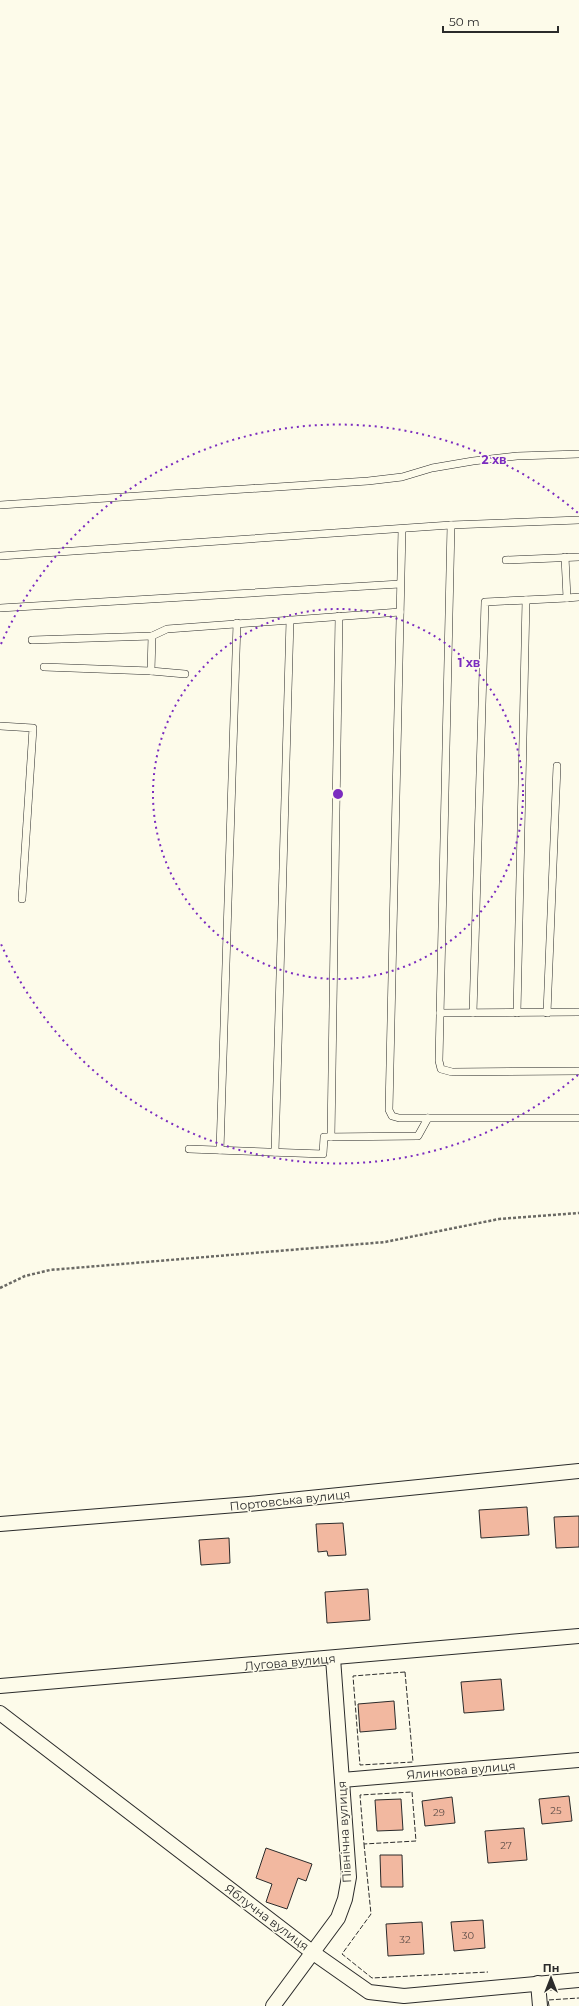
<svg xmlns="http://www.w3.org/2000/svg" width="579" height="2006" font-family="Montserrat,sans-serif">
<rect width="100%" height="100%" fill="#fdfbea"/>
<g fill="#f2b8a0" stroke="#2b2b2b">
<path d="M527 1507 529 1535 481 1538 479 1510Z"/>
<path d="M579 1516V1547L556 1548 554 1517Z"/>
<path d="M343 1523 346 1555 328 1556 327 1551 318 1552 316 1524Z"/>
<path d="M229 1538 230 1563 201 1565 199 1540Z"/>
<path d="M368 1589 370 1620 327 1623 325 1592Z"/>
<path d="M501 1679 504 1710 464 1713 461 1682Z"/>
<path d="M394 1701 396 1729 360 1732 358 1704Z"/>
<path d="M569 1796 572 1821 542 1824 539 1799Z"/>
<path d="M452 1797 455 1823 425 1826 422 1801Z"/>
<path d="M401 1799 403 1830 377 1831 375 1800Z"/>
<path d="M524 1828 527 1860 488 1863 485 1831Z"/>
<path d="M266 1848 312 1864 306 1881 298 1878 287 1909 266 1902 272 1884 256 1878Z"/>
<path d="M380 1855H402L403 1887H381Z"/>
<path d="M483 1920 485 1948 454 1951 451 1922Z"/>
<path d="M422 1922 424 1954 388 1956 386 1924Z"/>
</g>
<g fill="none" stroke-linecap="round" stroke-linejoin="round">
<g stroke="#2b2b2b" stroke-width="8">
<g id="lane">
<path d="M0 505 368 481 402 477 432 468 473 461 517 456 579 454"/>
<path d="M451 525 439 1061 441 1069 452 1072 579 1071"/>
<path d="M402 529 389 1110 392 1116 399 1118H579"/>
<path d="M0 556 451 525 579 520"/>
<path d="M506 560 579 557"/>
<path d="M567 598 579 597"/>
<path d="M0 608 400 584"/>
<path d="M32 640 152 636"/>
<path d="M44 667 151 671"/>
<path d="M185 674 151 671 152 636 167 629 400 612"/>
<path d="M0 726 33 728 22 899"/>
<path d="M440 1013 579 1012"/>
<path d="M473 1013 485 602 567 598 565 557"/>
<path d="M517 1013 526 600"/>
<path d="M547 1013 557 766"/>
<path d="M331 1137 339 616"/>
<path d="M189 1149 323 1154 324 1137 418 1136 428 1118"/>
<path d="M220 1150 237 623"/>
<path d="M275 1152 290 620"/>
</g>
</g>
<g stroke="#2b2b2b" stroke-width="16">
<g id="street">
<path d="M0 1524 249 1504 579 1471"/>
<path d="M0 1686 579 1636"/>
<path d="M0 1713 312 1952 369 1992 404 1996 579 1980"/>
<path d="M342 1780 579 1760"/>
<path d="M538 1983 540 2006"/>
<path d="M273 2006 338 1918 345 1899 349 1877 333 1658"/>
</g>
</g>
<path stroke="#6a6964" stroke-width="2.5" stroke-dasharray="3 2" stroke-linecap="butt" d="M0 1288 25 1276 50 1270 385 1242 499 1219 579 1213"/>
<use href="#lane" stroke="#fdfbea" stroke-width="7"/>
<use href="#street" stroke="#fdfbea" stroke-width="14"/>
<g stroke="#2b2b2b" stroke-width="1" stroke-dasharray="5 2" stroke-linecap="butt">
<path d="M405 1672 413 1762 360 1765 353 1676Z"/>
<path d="M412 1792 416 1841 364 1844 360 1795Z"/>
<path d="M364 1844 371 1914 342 1954 372 1978 488 1972"/>
<path d="M549 2006 548 2000 579 1998"/>
</g>
</g>
<g fill="none" stroke="#7b2cbf" stroke-width="2" stroke-dasharray="2 4">
<circle cx="338" cy="794" r="185"/>
<path d="M578 1075A369 369 0 0 1 1 944M1 644A369 369 0 0 1 578 513"/>
</g>
<g text-anchor="middle" dominant-baseline="central" stroke-width="3" stroke-linejoin="round" paint-order="stroke">
<g font-size="10" fill="#5d4e48">
<text x="556" y="1810">25</text>
<text x="439" y="1812">29</text>
<text x="506" y="1845">27</text>
<text x="468" y="1935">30</text>
<text x="405" y="1939">32</text>
</g>
<g font-size="12" fill="#2b2b2b" stroke="#fdfbea">
<text transform="translate(290 1500) rotate(-6)">Портовська вулиця</text>
<text transform="translate(290 1662) rotate(-5)">Лугова вулиця</text>
<text transform="translate(461 1770) rotate(-5)">Ялинкова вулиця</text>
<text transform="translate(344 1832) rotate(-93)">Північна вулиця</text>
<text transform="translate(267 1917) rotate(37)">Яблучна вулиця</text>
</g>
</g>
<circle cx="338" cy="794" r="6" fill="#7b2cbf" stroke="#fdfbea" stroke-width="2"/>
<g font-size="12" text-anchor="middle" font-weight="bold" fill="#7b2cbf" stroke="#fdfbea" stroke-width="3" stroke-linejoin="round" paint-order="stroke">
<text x="494" y="464">2 хв</text>
<text x="469" y="667">1 хв</text>
</g>
<g transform="translate(551 1978)" stroke="#fdfbea" stroke-width="3" paint-order="stroke">
<path d="M0-3L7 15L0 10L-7 15Z" fill="#2b2b2b"/>
<text y="-6" font-size="11" font-weight="bold" text-anchor="middle" fill="#2b2b2b">Пн</text>
</g>
<path d="M443 26v6h115v-6" fill="none" stroke="#2b2b2b" stroke-width="2"/>
<text x="449" y="26" font-size="12" fill="#2b2b2b" stroke="#fdfbea" stroke-width="3" paint-order="stroke">50 m</text>
</svg>
